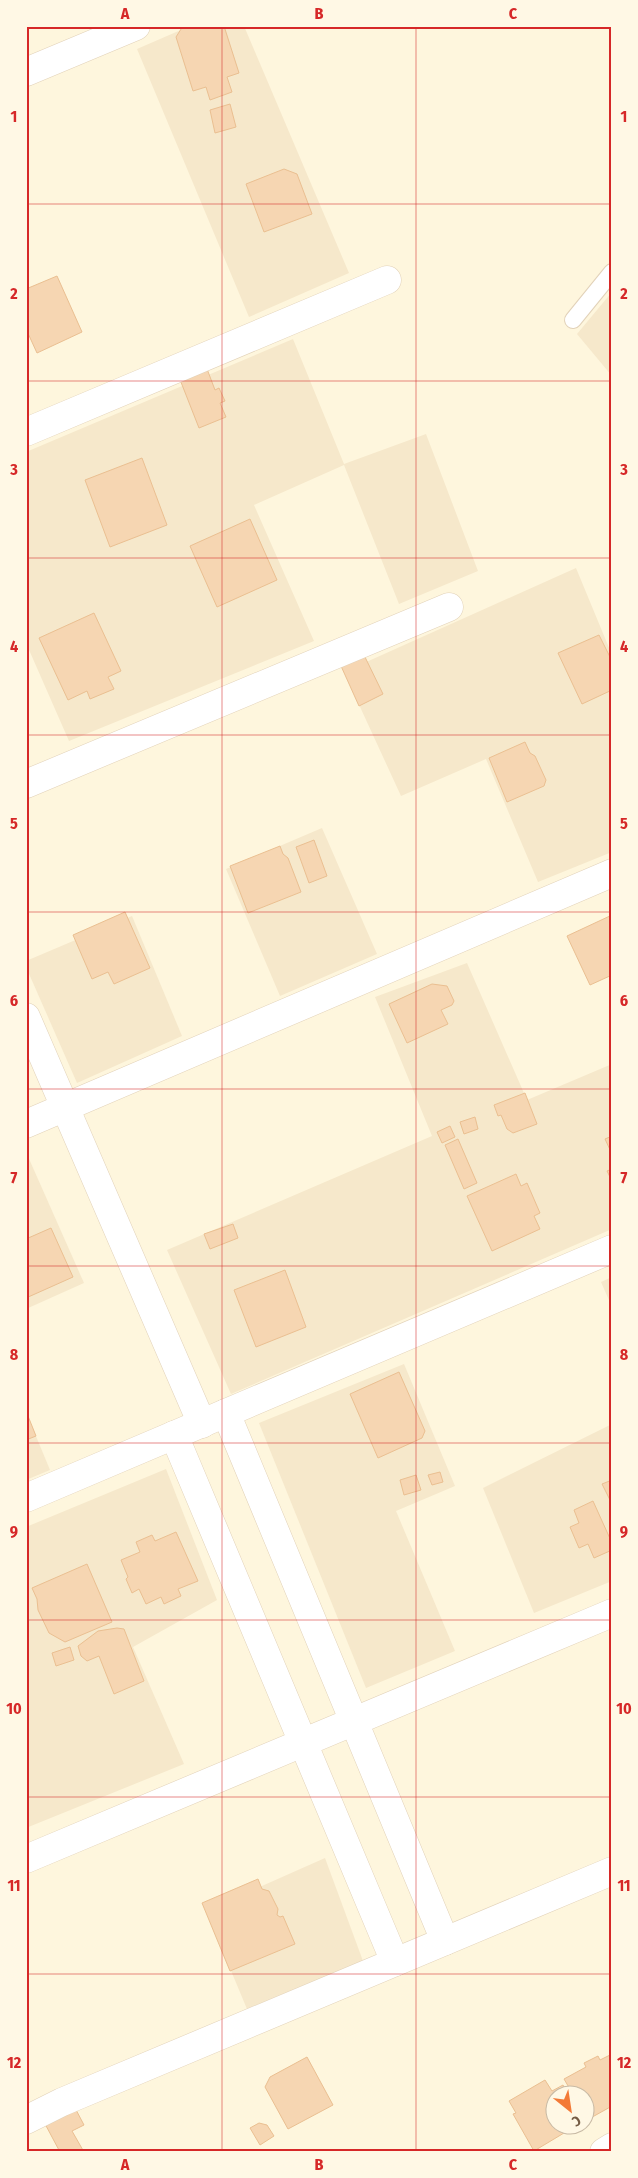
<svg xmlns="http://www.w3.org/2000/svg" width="638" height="2178" font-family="'Fira Sans Condensed',sans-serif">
<rect width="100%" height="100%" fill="#fef6dd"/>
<g fill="#f6e8cb">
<path d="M190 26H244L349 273 249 317 137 49Z"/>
<path d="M612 292V376L577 334Z"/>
<path d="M293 339 344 464 426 434 478 571 399 604 344 465 254 505 314 641 69 741 26 643V452Z"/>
<path d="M576 568 612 655V852L538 882 486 759 401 796 344 672Z"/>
<path d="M322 828 377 954 280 996 226 869Z"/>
<path d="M132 916 182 1036 77 1083 26 967V961Z"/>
<path d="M467 963 527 1100 612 1064V1229L231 1394 167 1250 432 1136 375 997Z"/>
<path d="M26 1152 84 1283 26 1309Z"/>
<path d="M612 1277V1307L601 1282Z"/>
<path d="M404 1364 455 1486 396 1511 455 1651 366 1688 259 1423Z"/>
<path d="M26 1412 50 1470 26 1480Z"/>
<path d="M612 1424V1581L534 1613 483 1488Z"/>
<path d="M166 1469 217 1600 133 1647 184 1764 26 1828V1527Z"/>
<path d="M325 1858 363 1961 247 2009 206 1911Z"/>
</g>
<g fill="#f6d6b2" stroke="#eabf91">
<path d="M183 26H224L239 73 227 77 232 92 210 100 206 87 193 91 176 37Z"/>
<path d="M230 104 236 127 215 133 210 110Z"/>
<path d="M284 169 297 174 312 214 264 232 246 184Z"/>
<path d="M57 276 82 332 37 353 26 329V289Z"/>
<path d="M204 361 215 390 219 388 225 401 220 403 226 417 199 428 177 372Z"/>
<path d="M142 458 167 525 110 547 85 480Z"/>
<path d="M250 519 277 580 217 607 190 546Z"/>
<path d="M94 613 121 671 108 677 114 689 90 699 87 691 68 700 39 638Z"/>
<path d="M599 635 612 661V690L582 704 558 653Z"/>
<path d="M364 655 383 694 359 706 341 666Z"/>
<path d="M525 742 530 753 535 756 546 780 544 786 507 802 489 758Z"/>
<path d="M314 840 327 876 309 883 296 847Z"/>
<path d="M280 846 283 854 288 858 301 892 248 913 230 866Z"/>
<path d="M125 912 150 968 114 984 108 972 92 979 73 935Z"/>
<path d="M612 915V975L590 985 567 936Z"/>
<path d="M432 984 447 986 454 1001 452 1005 441 1010 448 1024 407 1043 389 1004Z"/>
<path d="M525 1093 537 1124 513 1133 507 1129 501 1115 498 1116 494 1105Z"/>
<path d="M475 1117 478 1129 464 1134 460 1122Z"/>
<path d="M450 1126 455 1137 442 1143 437 1132Z"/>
<path d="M612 1136V1154L605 1139Z"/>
<path d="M458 1139 477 1183 464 1189 445 1145Z"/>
<path d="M612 1169V1181L607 1171Z"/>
<path d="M516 1174 521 1186 527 1183 540 1213 534 1216 540 1229 492 1251 467 1196Z"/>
<path d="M233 1224 238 1238 210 1249 204 1234Z"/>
<path d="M51 1228 73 1277 26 1298V1239Z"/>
<path d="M285 1270 306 1327 256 1347 234 1290Z"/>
<path d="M399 1372 425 1431 422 1438 378 1458 350 1394Z"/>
<path d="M26 1411 36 1436 26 1440Z"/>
<path d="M440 1472 443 1482 432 1485 428 1475Z"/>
<path d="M416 1475 421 1490 404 1495 400 1480Z"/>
<path d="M612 1480V1504L602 1484Z"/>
<path d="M593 1501 612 1543V1550L594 1558 588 1544 579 1548 570 1527 579 1523 574 1510Z"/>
<path d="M176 1532 198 1581 178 1589 181 1596 164 1604 161 1597 146 1604 139 1589 132 1593 126 1579 128 1577 121 1560 140 1552 136 1542 152 1535 155 1541Z"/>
<path d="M87 1564 112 1622 65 1642 49 1633 38 1610 37 1599 32 1588Z"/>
<path d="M117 1628 124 1629 144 1681 114 1694 99 1656 87 1661 81 1656 78 1646 98 1631Z"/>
<path d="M70 1647 74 1660 56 1666 52 1653Z"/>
<path d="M258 1879 262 1889 269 1891 278 1909 277 1915 280 1917 283 1916 295 1944 230 1971 202 1903Z"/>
<path d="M612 2054V2106L587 2120 586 2116V2096H574L564 2079 586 2067 584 2063 598 2056 600 2060Z"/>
<path d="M307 2057 333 2105 288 2129 265 2087 270 2077Z"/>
<path d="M545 2080 552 2091 563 2085 569 2096H556V2126L574 2127 534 2151 513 2114 516 2113 509 2101Z"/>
<path d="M74 2106 84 2125 72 2131 84 2152H60L44 2122Z"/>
<path d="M259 2123 267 2125 274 2136 260 2145 250 2128Z"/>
</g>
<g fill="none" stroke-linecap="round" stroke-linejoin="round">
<g stroke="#e2d2b9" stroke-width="18">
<path id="service" d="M573 320 612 272"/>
</g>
<g stroke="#e2d2b9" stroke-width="29">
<g id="minor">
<path d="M26 72 136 26"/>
<path d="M26 432 387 280"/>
<path d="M26 784 449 607"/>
<path d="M26 1017 202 1424"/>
<path d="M26 1124 612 873"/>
<path d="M226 1413 445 1941"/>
<path d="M174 1435 395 1962"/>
<path d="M26 1498 612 1249"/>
<path d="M26 1859 612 1613"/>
<path d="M26 2120 62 2102 612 1871"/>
<path d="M604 2152 612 2147"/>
</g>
</g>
<use href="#service" stroke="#fff" stroke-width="16"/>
<use href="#minor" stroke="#fff" stroke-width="28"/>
</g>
<path fill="none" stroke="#d62828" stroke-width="1" stroke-opacity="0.55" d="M222 26V2152M416 26V2152M26 204H612M26 381H612M26 558H612M26 735H612M26 912H612M26 1089H612M26 1266H612M26 1443H612M26 1620H612M26 1797H612M26 1974H612"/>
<rect width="638" height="2178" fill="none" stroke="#fff8e5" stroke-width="55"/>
<g transform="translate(570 2110) rotate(150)"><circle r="24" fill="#fff8e5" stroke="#c8baa5"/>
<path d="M0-4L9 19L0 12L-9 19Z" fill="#f37a37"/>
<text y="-8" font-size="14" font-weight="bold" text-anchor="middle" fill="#755c44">С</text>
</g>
<rect x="28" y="28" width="582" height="2122" fill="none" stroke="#d62828" stroke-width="2"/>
<g font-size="16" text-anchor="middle" font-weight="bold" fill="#d62828">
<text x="125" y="19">A</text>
<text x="319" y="19">B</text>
<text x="513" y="19">C</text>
<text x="14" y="122">1</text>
<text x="624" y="122">1</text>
<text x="14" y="299">2</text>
<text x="624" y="299">2</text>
<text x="14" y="475">3</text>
<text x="624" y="475">3</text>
<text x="14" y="652">4</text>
<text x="624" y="652">4</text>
<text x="14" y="829">5</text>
<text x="624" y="829">5</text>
<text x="14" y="1006">6</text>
<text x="624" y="1006">6</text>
<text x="14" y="1183">7</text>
<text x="624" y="1183">7</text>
<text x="14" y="1360">8</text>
<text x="624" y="1360">8</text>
<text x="14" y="1537">9</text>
<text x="624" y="1537">9</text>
<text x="14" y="1714">10</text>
<text x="624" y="1714">10</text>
<text x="14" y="1891">11</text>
<text x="624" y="1891">11</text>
<text x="14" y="2068">12</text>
<text x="624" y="2068">12</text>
<text x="125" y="2170">A</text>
<text x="319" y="2170">B</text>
<text x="513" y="2170">C</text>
</g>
</svg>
